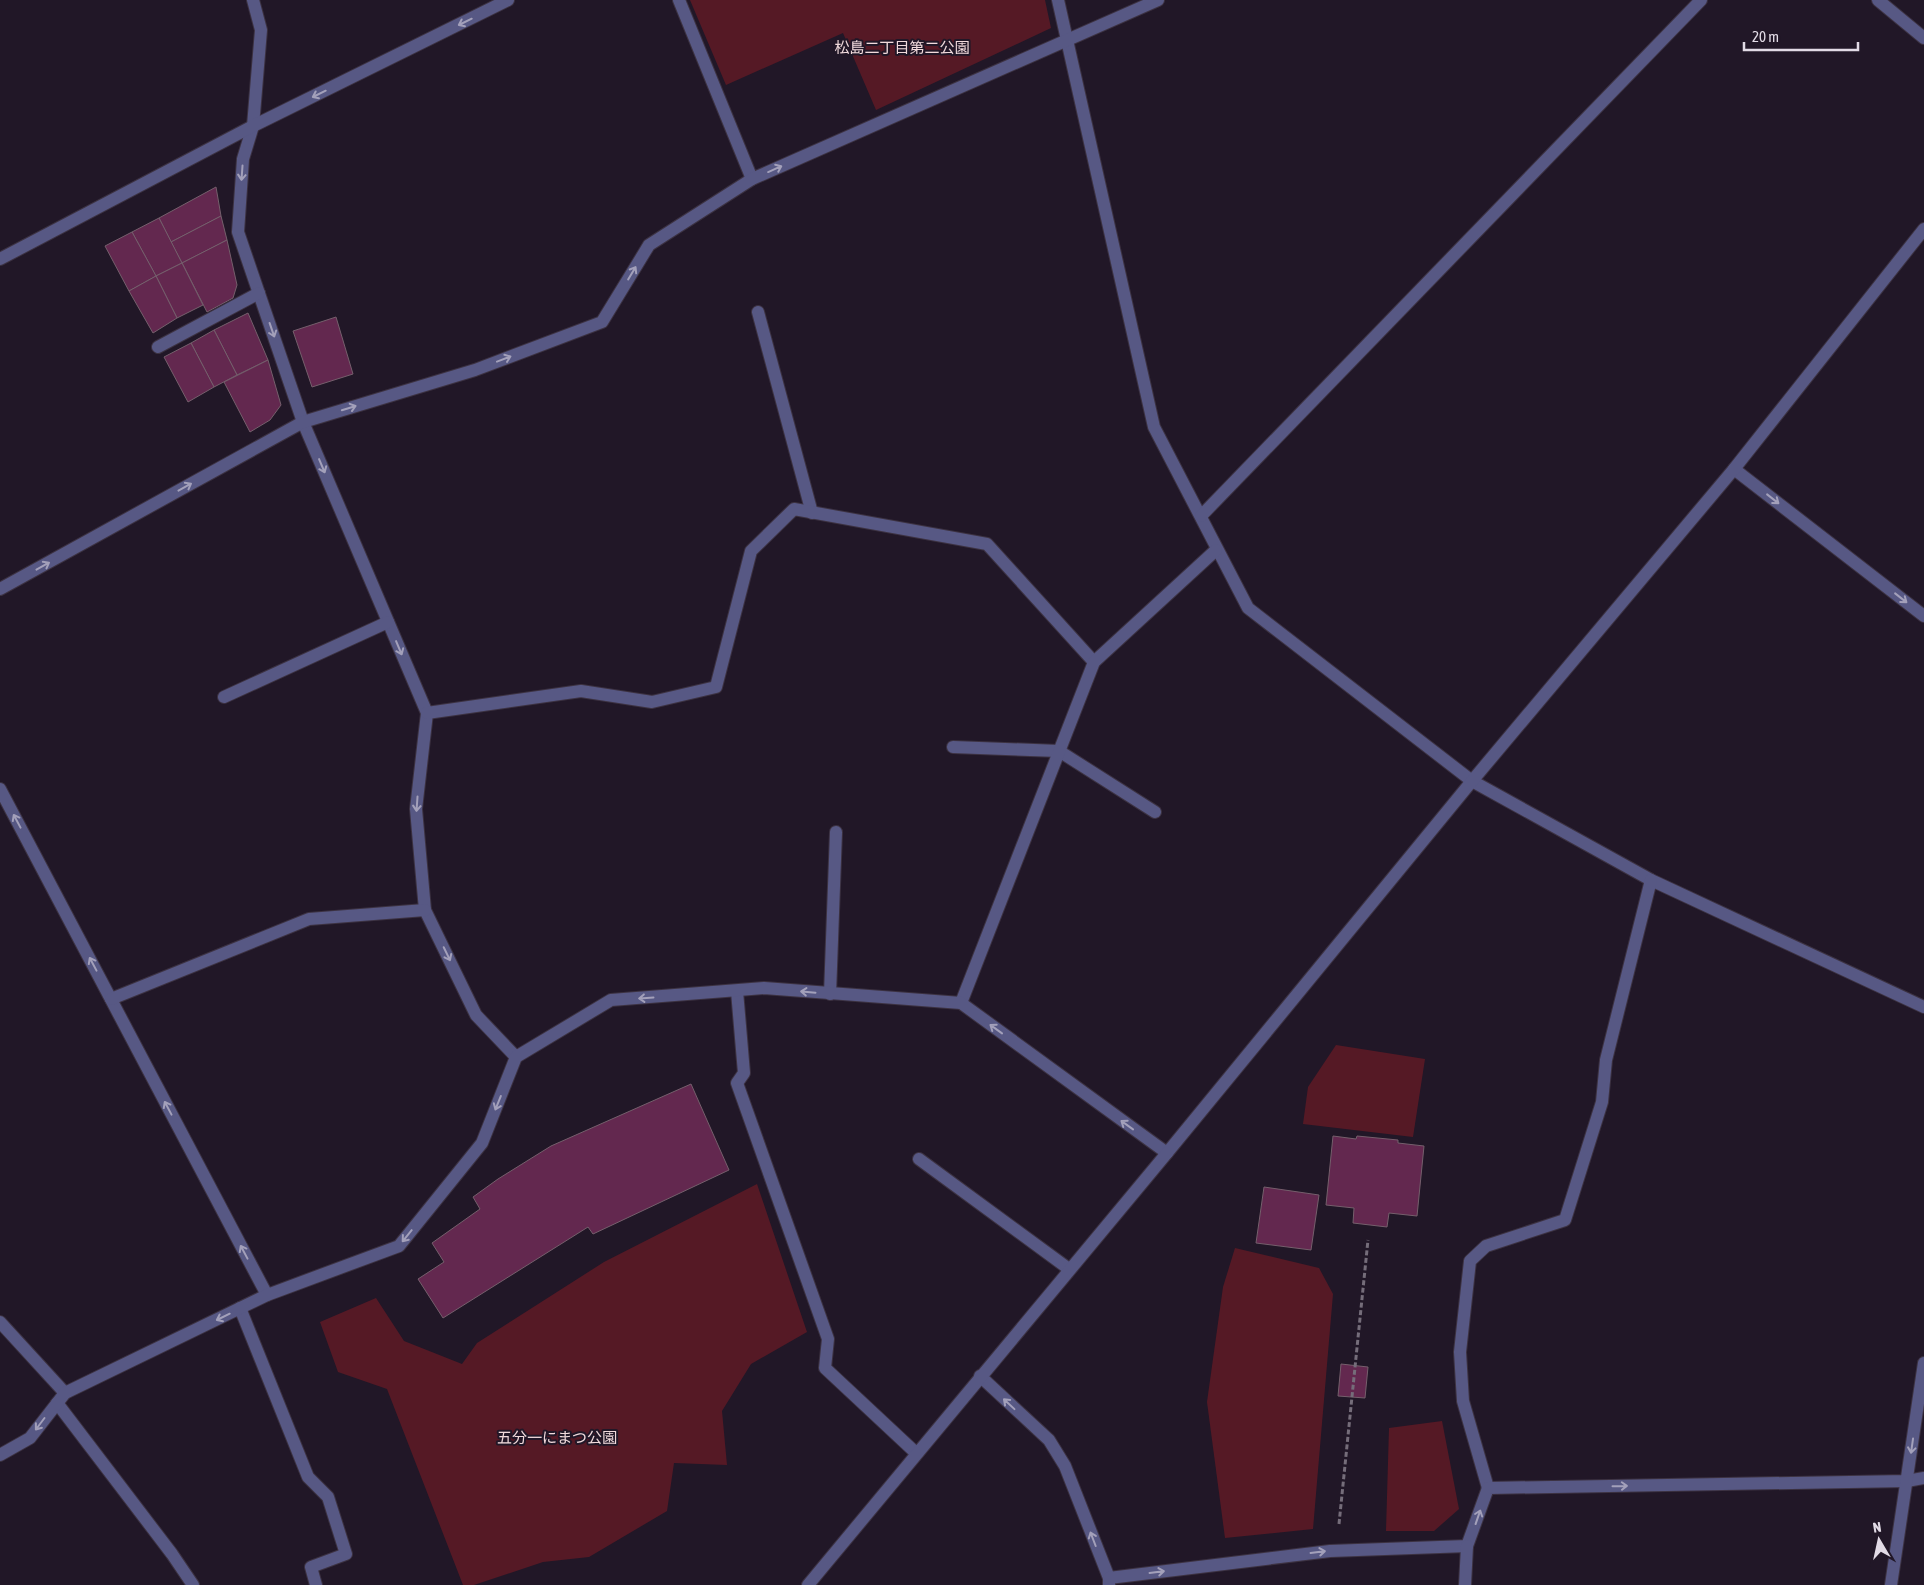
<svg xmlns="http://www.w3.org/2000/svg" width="1924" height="1585" font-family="'Asap Condensed','Noto Sans JP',sans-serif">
<rect width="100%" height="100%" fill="#211727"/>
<g fill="#551925">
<path d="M690 0H1045L1051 28 876 110 843 33 726 85Z"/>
<path d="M1336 1045 1425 1059 1413 1137 1303 1124 1308 1087Z"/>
<path d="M757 1184 807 1332 751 1364 722 1411 727 1465 674 1463 667 1511 589 1557 543 1562 474 1585H463L387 1389 338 1372 320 1322 376 1298 404 1341 462 1364 477 1343 604 1262Z"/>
<path d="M1235 1248 1319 1268 1333 1294 1313 1529 1225 1538 1207 1402 1223 1287Z"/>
<path d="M1442 1421 1459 1509 1434 1531H1386L1389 1428Z"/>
</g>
<g fill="#63284f" stroke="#755f6c">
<path d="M216 187 221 216 171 242 159 218Z"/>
<path d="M221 216 227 240 182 263 171 242Z"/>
<path d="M159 218 182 263 156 276 132 232Z"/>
<path d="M132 232 156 276 129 291 105 246Z"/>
<path d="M227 240 237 285 233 298 207 312 182 263Z"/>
<path d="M182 263 203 305 177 318 156 276Z"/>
<path d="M156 276 177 318 153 333 129 291Z"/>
<path d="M248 313 268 360 237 375 214 330Z"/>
<path d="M336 317 353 374 312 387 293 331Z"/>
<path d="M214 330 237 375 214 387 191 343Z"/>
<path d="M191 343 214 387 188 402 164 357Z"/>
<path d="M268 360 281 405 270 420 250 432 224 382Z"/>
<path d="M691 1084 729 1170 593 1234 588 1227 443 1318 418 1279 444 1262 432 1243 480 1209 473 1197 498 1179 551 1146Z"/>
<path d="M1333 1136 1356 1139 1357 1136 1398 1140V1143L1424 1146 1417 1216 1389 1213 1387 1227 1353 1223 1354 1208 1326 1205Z"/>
<path d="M1264 1187 1319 1195 1311 1250 1256 1243Z"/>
<path d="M1341 1364 1368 1367 1365 1398 1338 1396Z"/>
</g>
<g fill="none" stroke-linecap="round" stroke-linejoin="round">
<g stroke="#3c3242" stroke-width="14">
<g id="minor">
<path d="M253 0 261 30 253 126 243 159 238 232 303 422 427 713 416 809 425 910 476 1015 516 1057"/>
<path d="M679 0 752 179"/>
<path d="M1058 0 1154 427 1248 608 1472 781 1651 880 1924 1007"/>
<path d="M1878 0 1924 38"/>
<path d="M0 259 253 126 508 0"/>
<path d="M758 312 812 513"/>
<path d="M158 347 259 293"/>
<path d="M1734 469 1924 616"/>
<path d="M1201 516 1701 0"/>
<path d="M0 589 303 422 475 370 602 322 649 245 752 179 1158 0"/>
<path d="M224 697 388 622"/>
<path d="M427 713 581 691 652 702 716 687 751 551 794 509 987 544 1094 662"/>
<path d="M953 747 1059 751 1155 812"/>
<path d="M0 789 267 1295"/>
<path d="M737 991 744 1073 737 1083 828 1339 825 1368 916 1453"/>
<path d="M830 994 836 832"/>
<path d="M111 999 309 919 425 910"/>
<path d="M961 1003 1094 662 1216 550"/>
<path d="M919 1159 1069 1269"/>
<path d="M240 1308 308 1477 328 1497 346 1554 311 1567 316 1585"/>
<path d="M0 1322 65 1393"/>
<path d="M980 1376 1049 1440 1065 1466 1109 1578V1585"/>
<path d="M57 1403 172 1554 193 1585"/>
<path d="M0 1455 30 1438 65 1393 267 1295 399 1246 482 1143 516 1057 611 1000 764 988 961 1003 1167 1153"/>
<path d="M1488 1488 1463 1401 1460 1352 1470 1261 1486 1246 1565 1220 1602 1102 1606 1060 1651 880"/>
<path d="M1109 1578 1330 1551 1467 1546 1488 1488 1907 1481 1924 1478"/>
<path d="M808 1585 1167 1153 1472 781 1734 469 1924 229"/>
<path d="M1465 1585 1467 1546"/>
<path d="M1891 1585 1924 1363"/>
</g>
</g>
<path stroke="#756d7a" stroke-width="3" stroke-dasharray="5 2.5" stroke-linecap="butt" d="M1339 1524 1368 1240"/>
<use href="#minor" stroke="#575884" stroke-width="12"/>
</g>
<defs><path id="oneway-shaft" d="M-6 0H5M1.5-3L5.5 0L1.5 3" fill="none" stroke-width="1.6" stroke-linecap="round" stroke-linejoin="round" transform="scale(1.25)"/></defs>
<g stroke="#a3a0ba">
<use href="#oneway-shaft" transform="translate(465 22) rotate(154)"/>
<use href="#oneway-shaft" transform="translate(319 94) rotate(154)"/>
<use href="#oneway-shaft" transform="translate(775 169) rotate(-24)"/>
<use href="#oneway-shaft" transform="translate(242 173) rotate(94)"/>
<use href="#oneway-shaft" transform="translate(632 273) rotate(-59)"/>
<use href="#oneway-shaft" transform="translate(272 330) rotate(71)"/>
<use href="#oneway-shaft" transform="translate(504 359) rotate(-21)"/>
<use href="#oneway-shaft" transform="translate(349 408) rotate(-17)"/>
<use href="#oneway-shaft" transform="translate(322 466) rotate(67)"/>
<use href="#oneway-shaft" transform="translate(185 487) rotate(-29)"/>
<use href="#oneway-shaft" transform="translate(1773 499) rotate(38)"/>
<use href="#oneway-shaft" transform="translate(43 566) rotate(-29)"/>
<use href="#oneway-shaft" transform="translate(1901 598) rotate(38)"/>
<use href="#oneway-shaft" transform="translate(399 648) rotate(67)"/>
<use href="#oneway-shaft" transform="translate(417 804) rotate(94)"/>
<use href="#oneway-shaft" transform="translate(17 821) rotate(-118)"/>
<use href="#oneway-shaft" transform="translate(447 954) rotate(64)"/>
<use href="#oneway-shaft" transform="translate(93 964) rotate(-118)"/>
<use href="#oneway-shaft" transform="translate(808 992) rotate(-175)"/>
<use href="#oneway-shaft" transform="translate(646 998) rotate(176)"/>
<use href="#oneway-shaft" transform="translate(996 1029) rotate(-144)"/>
<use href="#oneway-shaft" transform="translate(498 1103) rotate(112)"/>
<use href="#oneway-shaft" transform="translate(168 1108) rotate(-118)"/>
<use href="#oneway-shaft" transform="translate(1127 1125) rotate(-144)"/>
<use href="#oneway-shaft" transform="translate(407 1236) rotate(129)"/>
<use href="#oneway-shaft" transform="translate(244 1252) rotate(-118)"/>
<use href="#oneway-shaft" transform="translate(223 1317) rotate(154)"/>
<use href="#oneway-shaft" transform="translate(1009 1404) rotate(-137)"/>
<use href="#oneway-shaft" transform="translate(40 1424) rotate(127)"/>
<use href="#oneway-shaft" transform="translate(1912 1446) rotate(98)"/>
<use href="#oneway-shaft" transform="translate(1620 1486) rotate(-1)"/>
<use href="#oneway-shaft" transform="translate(1478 1517) rotate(-71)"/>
<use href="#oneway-shaft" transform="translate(1093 1539) rotate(-111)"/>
<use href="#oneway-shaft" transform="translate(1318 1552) rotate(-7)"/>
<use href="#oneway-shaft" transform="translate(1157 1572) rotate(-7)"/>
</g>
<g text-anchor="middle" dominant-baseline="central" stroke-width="4" stroke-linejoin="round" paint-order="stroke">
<g font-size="15" fill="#f1dadc" stroke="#211727">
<text x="902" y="47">松島二丁目第二公園</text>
<text x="557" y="1437">五分一にまつ公園</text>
</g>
</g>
<g transform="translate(1879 1540) rotate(351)" stroke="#211727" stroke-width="4" paint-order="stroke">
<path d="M0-4L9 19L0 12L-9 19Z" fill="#e2dbe6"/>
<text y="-8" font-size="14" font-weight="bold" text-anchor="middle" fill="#e2dbe6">N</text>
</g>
<path d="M1744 42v8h114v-8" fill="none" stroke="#e2dbe6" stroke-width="2.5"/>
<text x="1752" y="42" font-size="15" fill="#e2dbe6" stroke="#211727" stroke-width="4" paint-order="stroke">20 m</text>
</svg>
